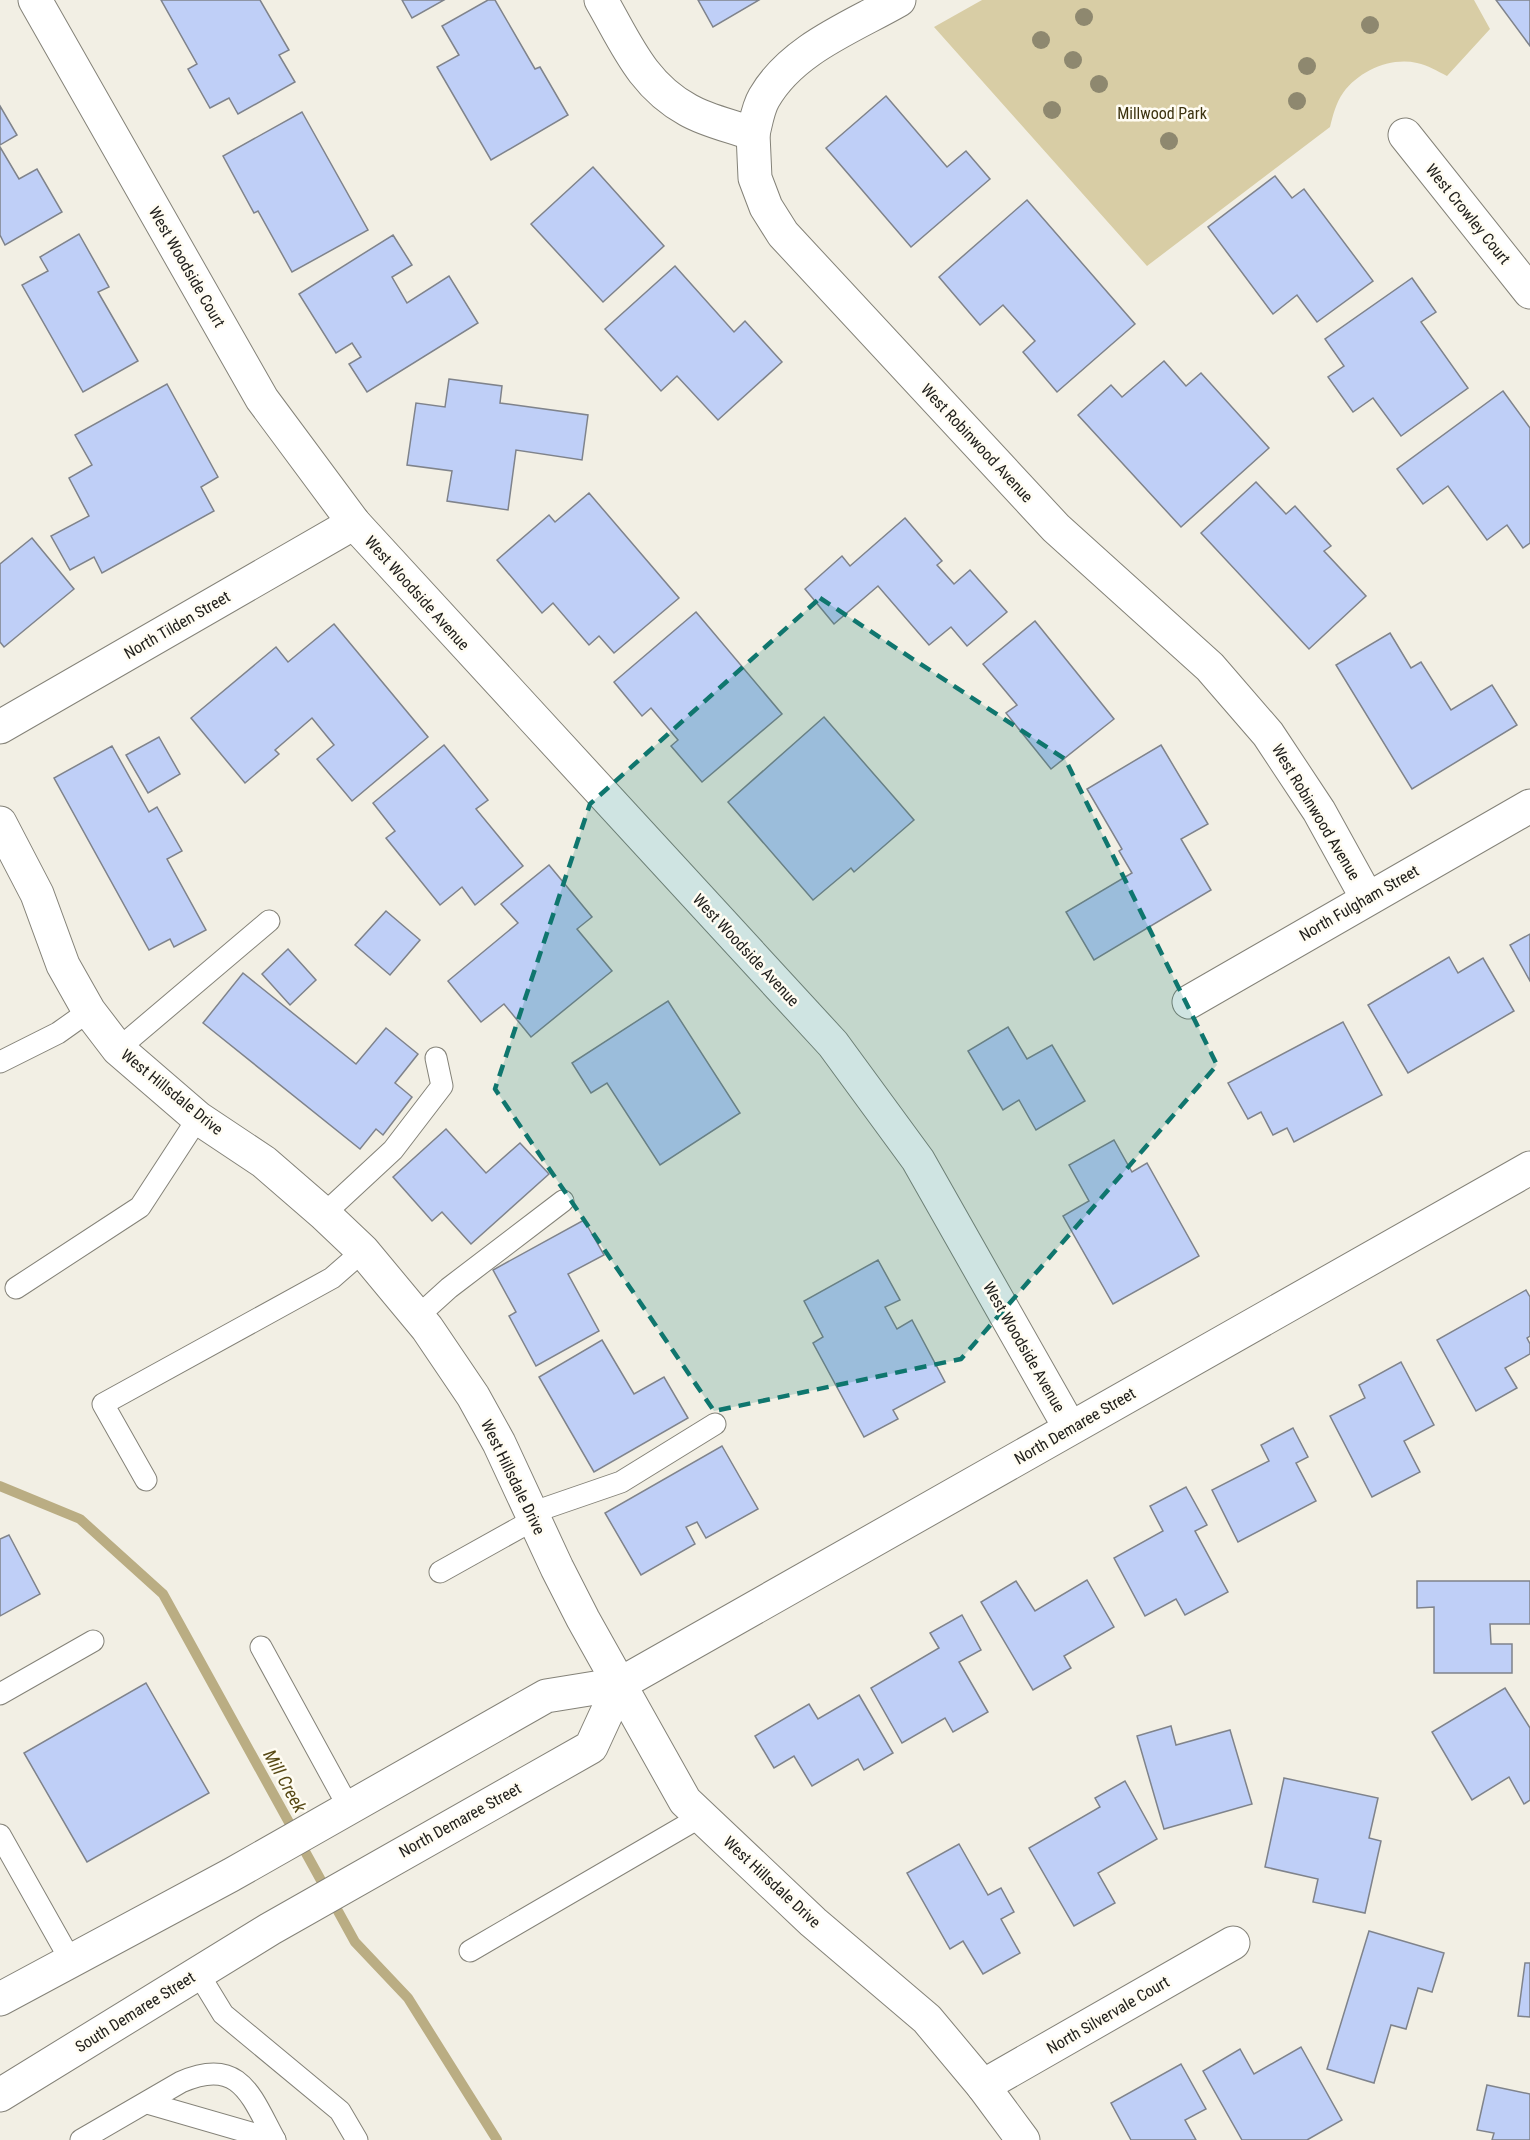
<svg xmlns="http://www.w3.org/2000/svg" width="1530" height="2140" font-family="'Roboto Condensed',sans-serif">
<rect width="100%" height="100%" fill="#f2efe4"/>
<path fill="#d8cda5" d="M982 0H1474L1490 29 1447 76C1437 71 1428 65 1417 63 1390 57 1359 71 1343 93 1336 103 1333 115 1330 127L1147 266 934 27Z"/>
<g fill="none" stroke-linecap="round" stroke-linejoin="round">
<path stroke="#baad83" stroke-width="10" d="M0 1486 80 1519 163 1594 355 1942 408 1998 497 2140"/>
</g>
<g fill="#bfcff7" stroke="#7f838b" stroke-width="1.5">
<path d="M161 0H260L289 50 279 55 295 82 238 114 229 98 210 108 188 69 197 64Z"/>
<path d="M402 0H444L412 18Z"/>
<path d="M488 0H495L535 69 540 67 568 115 491 160 437 67 459 55 442 26Z"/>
<path d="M698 0H759L713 27Z"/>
<path d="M1496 0H1530V46Z"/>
<path d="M886 96 947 167 966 151 990 179 911 247 826 148Z"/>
<path d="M0 106 17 135 0 145Z"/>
<path d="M302 112 368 230 292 272 258 211 254 213 223 156Z"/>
<path d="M0 147 19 179 37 169 62 212 5 245 0 235Z"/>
<path d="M593 167 664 246 603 302 531 224Z"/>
<path d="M1275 176 1292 198 1304 189 1373 281 1317 322 1297 295 1273 314 1208 227Z"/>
<path d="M1027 200 1135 324 1057 392 1023 352 1035 341 1003 305 980 325 939 277Z"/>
<path d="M79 234 109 287 98 292 138 361 83 392 22 285 48 271 40 257Z"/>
<path d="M393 235 412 265 392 277 407 303 449 276 478 323 367 392 349 364 361 357 352 343 336 353 299 294Z"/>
<path d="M675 266 734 332 745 321 782 362 718 420 677 376 661 391 605 329Z"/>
<path d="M1412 278 1436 312 1421 322 1468 388 1401 436 1373 398 1353 412 1328 377 1344 366 1325 339Z"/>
<path d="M1164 361 1186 386 1201 373 1269 448 1181 527 1078 415 1111 385 1122 397Z"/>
<path d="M449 379 502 386 500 403 588 415 582 460 516 450 508 510 447 501 452 471 407 465 416 403 445 407Z"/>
<path d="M167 384 218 477 201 487 214 511 102 573 94 557 70 570 51 536 89 516 69 478 92 465 75 435Z"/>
<path d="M1503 391 1530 428V543L1523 548 1507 525 1487 540 1448 486 1423 504 1397 469Z"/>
<path d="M1256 482 1286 514 1295 506 1331 546 1324 551 1366 596 1309 649 1201 533Z"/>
<path d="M589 493 679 598 614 653 599 636 589 645 553 603 542 613 497 560 549 515 555 522Z"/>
<path d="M905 518 942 561 937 565 954 584 970 570 1007 612 967 646 951 627 929 645 878 586 834 624 805 589 842 556 850 566Z"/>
<path d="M32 538 74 589 4 647 0 642V564Z"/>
<path d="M696 612 782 714 702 782 671 746 678 740 651 708 642 716 614 682Z"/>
<path d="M1035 621 1114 719 1051 769 1006 713 1017 705 983 664Z"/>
<path d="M334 624 428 737 352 801 317 759 334 745 312 718 275 750 279 754 245 783 191 718 276 647 288 662Z"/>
<path d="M1390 633 1411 668 1421 662 1451 710 1492 685 1517 725 1412 789 1336 665Z"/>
<path d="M824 717 914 820 854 872 851 868 813 900 728 802Z"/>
<path d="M159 737 180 774 148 793 126 755Z"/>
<path d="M444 745 488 800 476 809 523 866 475 905 462 887 440 905 386 838 395 831 373 803Z"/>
<path d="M1161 745 1208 824 1181 839 1211 890 1094 960 1066 912 1132 873 1119 851 1122 849 1087 789Z"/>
<path d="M112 746 149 812 157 807 182 851 167 859 206 930 174 947 170 939 149 950 54 778Z"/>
<path d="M549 865 592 917 577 929 612 971 531 1037 504 1004 481 1022 448 981 518 923 501 904Z"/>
<path d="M386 911 420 940 390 975 355 945Z"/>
<path d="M1530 934V981L1510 945Z"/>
<path d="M288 949 316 980 290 1005 262 974Z"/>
<path d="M1449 957 1458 973 1483 958 1514 1011 1408 1073 1368 1005Z"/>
<path d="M243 973 356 1064 386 1028 418 1054 395 1083 412 1097 383 1135 376 1129 360 1149 203 1023Z"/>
<path d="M668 1001 740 1113 660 1165 607 1083 591 1093 572 1063Z"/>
<path d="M1343 1022 1382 1095 1294 1142 1287 1128 1273 1135 1261 1112 1248 1119 1228 1083Z"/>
<path d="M1008 1027 1027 1059 1052 1045 1085 1101 1036 1130 1019 1100 1003 1110 968 1051Z"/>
<path d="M446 1129 486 1173 520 1143 549 1174 471 1244 442 1212 432 1221 393 1177Z"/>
<path d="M1114 1140 1132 1172 1147 1163 1199 1256 1113 1304 1063 1216 1089 1201 1069 1165Z"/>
<path d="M584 1220 604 1255 568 1274 599 1331 536 1366 509 1316 516 1312 493 1270Z"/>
<path d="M878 1260 900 1300 885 1307 897 1329 912 1320 945 1382 893 1410 898 1419 864 1437 813 1343 823 1337 804 1301Z"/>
<path d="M1526 1290 1530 1297V1336L1527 1338 1530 1344V1354L1505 1368 1517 1388 1476 1411 1437 1340Z"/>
<path d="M602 1340 634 1394 664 1377 688 1418 594 1472 539 1377Z"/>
<path d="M1401 1362 1434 1425 1404 1441 1420 1472 1372 1497 1330 1416 1365 1398 1359 1385Z"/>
<path d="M1293 1428 1308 1457 1296 1463 1316 1501 1238 1542 1212 1490 1269 1461 1261 1445Z"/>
<path d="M722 1446 758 1509 706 1538 697 1522 686 1527 695 1544 641 1575 605 1513Z"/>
<path d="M1186 1487 1207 1525 1195 1531 1228 1592 1185 1615 1176 1599 1145 1616 1114 1558 1163 1531 1150 1506Z"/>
<path d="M9 1535 40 1594 0 1616V1539Z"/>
<path d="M1087 1580 1114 1627 1064 1656 1071 1668 1033 1690 981 1602 1016 1581 1035 1611Z"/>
<path d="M1417 1581H1530V1624H1490L1491 1644H1512V1673H1434V1607L1417 1608Z"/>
<path d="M962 1615 981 1650 959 1662 988 1712 953 1732 945 1718 902 1743 871 1688 939 1648 930 1633Z"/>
<path d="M146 1683 209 1793 87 1862 24 1753Z"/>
<path d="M1505 1688 1530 1728V1800L1524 1804 1509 1777 1472 1800 1432 1732Z"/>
<path d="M859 1695 893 1753 864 1770 858 1759 812 1786 794 1756 774 1768 755 1736 809 1704 818 1719Z"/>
<path d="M1171 1726 1176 1745 1230 1730 1252 1804 1164 1829 1137 1736Z"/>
<path d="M1284 1778 1378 1798 1369 1838 1381 1841 1365 1913 1313 1902 1318 1879 1265 1867Z"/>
<path d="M1125 1781 1157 1839 1098 1873 1115 1903 1074 1926 1029 1848 1100 1807 1095 1798Z"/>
<path d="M959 1844 988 1895 1001 1888 1014 1912 1001 1919 1020 1953 983 1974 963 1941 950 1949 907 1873Z"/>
<path d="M1369 1931 1444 1953 1432 1992 1418 1988 1406 2029 1391 2025 1374 2083 1327 2069Z"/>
<path d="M1525 1963H1530V2017L1518 2016Z"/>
<path d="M1301 2047 1342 2120 1307 2140H1242L1203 2071 1240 2049 1254 2074Z"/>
<path d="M1181 2064 1206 2109 1185 2120 1196 2140H1131L1111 2103Z"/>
<path d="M1487 2085 1530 2094V2140H1492L1494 2133 1477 2130Z"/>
</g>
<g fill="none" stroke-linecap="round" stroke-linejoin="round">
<g stroke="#848278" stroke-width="23">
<g id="lane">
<path d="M118 1049 269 921"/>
<path d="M0 1062 58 1033 89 1011"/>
<path d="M324 1214 393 1150 442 1086 436 1058"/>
<path d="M16 1288 140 1207 198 1118"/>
<path d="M417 1317 449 1288 563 1201"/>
<path d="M146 1480 103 1404 332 1278 363 1251"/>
<path d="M531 1513 621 1482 715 1424"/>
<path d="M440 1572 535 1519"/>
<path d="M261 1647 349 1808"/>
<path d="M0 1694 93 1641"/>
<path d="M0 1835 71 1961"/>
<path d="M470 1951 702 1816"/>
<path d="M198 1973 223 2014 340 2111 357 2140"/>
<path d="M147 2103 275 2140"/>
<path d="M81 2140 181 2082C240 2056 251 2096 275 2140"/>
</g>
</g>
<g stroke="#848278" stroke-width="35">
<g id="street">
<path d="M35 0 262 399 354 523 833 1044 918 1160 1070 1428"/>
<path d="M601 0C626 43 642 85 688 110 707 121 732 126 753 134L755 178 766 207 783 234 1056 528 1210 667 1268 734 1319 811 1367 898"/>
<path d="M753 134C756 122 758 108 764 98 792 49 852 27 899 0"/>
<path d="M1405 135 1530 292"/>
<path d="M0 727 354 523"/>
<path d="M0 823 37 894 63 965 89 1011 118 1049 198 1118 264 1162 324 1214 363 1251 427 1328 473 1396 499 1443 557 1568 583 1619 685 1801 813 1922 927 2019 983 2086 1023 2140"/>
<path d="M1189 1002 1530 806"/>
<path d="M983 2086 1233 1943"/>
</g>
</g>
<g stroke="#848278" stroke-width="35">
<g id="secondary">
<path d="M0 1999 231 1875 546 1696 620 1684 1530 1168"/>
<path d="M0 2095 270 1929 591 1747 620 1684"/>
</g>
</g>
<use href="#lane" stroke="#fff" stroke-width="21"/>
<use href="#street" stroke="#fff" stroke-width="33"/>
<use href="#secondary" stroke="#fff" stroke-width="33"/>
</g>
<g fill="#8e886f">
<circle cx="1084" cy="17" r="9"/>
<circle cx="1370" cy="25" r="9"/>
<circle cx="1041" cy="40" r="9"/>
<circle cx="1073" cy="60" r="9"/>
<circle cx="1307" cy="66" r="9"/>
<circle cx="1099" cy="84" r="9"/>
<circle cx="1297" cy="101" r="9"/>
<circle cx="1052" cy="110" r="9"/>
<circle cx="1169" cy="141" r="9"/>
</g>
<path fill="#0f766e" fill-opacity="0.2" stroke="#0f766e" stroke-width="4.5" stroke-dasharray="12 8" stroke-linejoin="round" d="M820 598 1065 759 1217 1065 961 1359 714 1411 495 1089 590 804Z"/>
<g text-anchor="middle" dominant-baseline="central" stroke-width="5" stroke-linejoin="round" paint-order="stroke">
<g font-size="16" fill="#3d3310" stroke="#fffcf2">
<text x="1162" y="113">Millwood Park</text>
</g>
<g font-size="16" fill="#22211e" stroke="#fffcf2">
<text transform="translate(1468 214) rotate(51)">West Crowley Court</text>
<text transform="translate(187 267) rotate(60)">West Woodside Court</text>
<text transform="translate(977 443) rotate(47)">West Robinwood Avenue</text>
<text transform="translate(417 593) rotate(48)">West Woodside Avenue</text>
<text transform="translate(177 625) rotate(-30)">North Tilden Street</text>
<text transform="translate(1316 812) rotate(59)">West Robinwood Avenue</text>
<text transform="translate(1359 903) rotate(-30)">North Fulgham Street</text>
<text transform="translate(746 950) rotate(47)">West Woodside Avenue</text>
<text transform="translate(172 1092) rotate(39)">West Hillsdale Drive</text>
<text transform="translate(1024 1347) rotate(60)">West Woodside Avenue</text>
<text transform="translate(1075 1426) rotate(-30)">North Demaree Street</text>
<text transform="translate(513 1477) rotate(64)">West Hillsdale Drive</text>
<text transform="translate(460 1820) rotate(-29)">North Demaree Street</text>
<text transform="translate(772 1882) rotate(43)">West Hillsdale Drive</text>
<text transform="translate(135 2012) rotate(-32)">South Demaree Street</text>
<text transform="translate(1108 2015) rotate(-30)">North Silvervale Court</text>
</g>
<g font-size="18" font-style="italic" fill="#574915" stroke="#fffcf2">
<text transform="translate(285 1781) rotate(61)">Mill Creek</text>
</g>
</g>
</svg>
